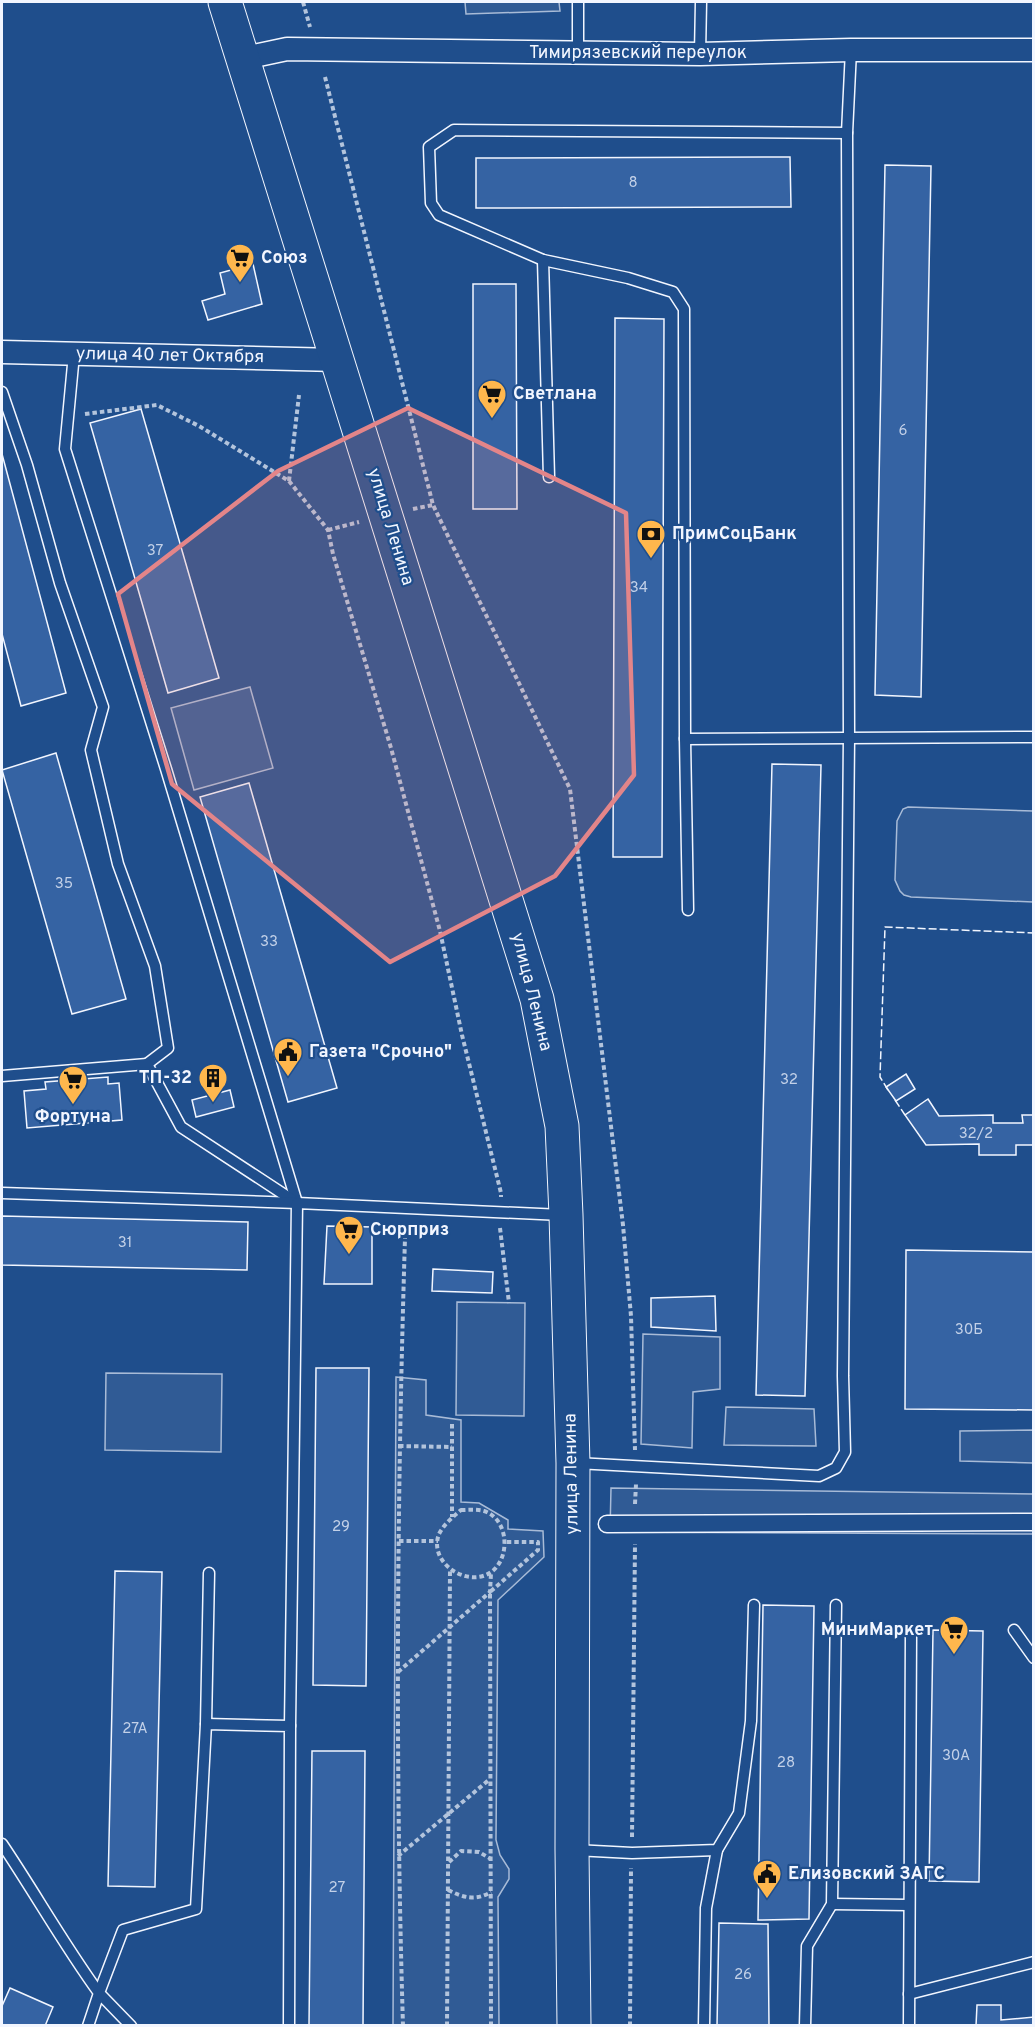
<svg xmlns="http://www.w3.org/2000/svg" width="1035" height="2027" font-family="Overpass,sans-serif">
<rect width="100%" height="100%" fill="#1f4e8c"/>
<g fill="#305b95" stroke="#a8bbd7" stroke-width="1.5">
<path d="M465 2H559L560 11 466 14Z"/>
<path d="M250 687 273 768 194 790 171 708Z"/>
<path d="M908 807 1033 811V902L911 897 904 895 900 891 895 880 897 821 903 809Z"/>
<path d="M457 1302 525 1303 524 1416 456 1415Z"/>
<path d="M643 1334 720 1337V1389L693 1392 692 1448 641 1444Z"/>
<path d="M106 1373 222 1374 221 1452 105 1450Z"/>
<path d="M396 1377 426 1380V1415L461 1420V1502L479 1503 508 1520V1529L543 1531 544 1557 498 1600 496 1840 500 1855 509 1869V1879L498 1897 499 2025H393Z"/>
<path d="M726 1407 814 1409 816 1446 724 1445Z"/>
<path d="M1033 1430V1463L960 1461V1431Z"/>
<path d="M611 1488 1033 1494V1534L610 1532Z"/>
</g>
<g fill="#3563a3" stroke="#f2f6ff" stroke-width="1.5">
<path d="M790 157 791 207 476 208V158Z"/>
<path d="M885 165 931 166 921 697 875 695Z"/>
<path d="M253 264 262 304 208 320 202 301 225 294 220 273Z"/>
<path d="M473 284H516L517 509H473Z"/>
<path d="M615 318 664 319 662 857H613Z"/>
<path d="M141 409 219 678 168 693 90 423Z"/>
<path d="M2 454 66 693 21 706 2 634Z"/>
<path d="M56 753 126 999 72 1014 2 770Z"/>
<path d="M772 764 821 765 805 1396 756 1395Z"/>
<path d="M249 783 337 1088 288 1102 200 797Z"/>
<path d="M906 1074 915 1089 896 1101 886 1087Z"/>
<path d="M108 1077V1084L119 1083 122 1120 27 1128 24 1091 46 1089 45 1082Z"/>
<path d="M230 1090 234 1107 196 1117 192 1100Z"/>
<path d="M928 1099 939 1116 993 1115V1123H1023L1022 1115H1034V1145H1016V1155H979V1144L926 1145 905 1115Z"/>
<path d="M2 1216 248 1222 247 1270 2 1265Z"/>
<path d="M327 1226 372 1227V1284H324Z"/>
<path d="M906 1250 1034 1252V1410L905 1409Z"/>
<path d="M433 1269 493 1272 492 1293 432 1291Z"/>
<path d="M715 1296 716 1331 651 1327V1298Z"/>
<path d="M316 1368H369L366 1686 313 1685Z"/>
<path d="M115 1571 162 1572 155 1887 108 1886Z"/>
<path d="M763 1605 814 1606 809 1919 758 1920Z"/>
<path d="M933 1630 983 1631 979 1882 929 1881Z"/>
<path d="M312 1751H365L363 2026H309Z"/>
<path d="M719 1923 768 1924 769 2026H717Z"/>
<path d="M10 1988 53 2007 45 2026H2V2006Z"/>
<path d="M977 2005H1001V2020L1034 2017V2026H976Z"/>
</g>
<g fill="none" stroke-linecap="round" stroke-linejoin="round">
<g stroke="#f2f6ff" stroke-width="13">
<g id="service">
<path d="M578 2V53"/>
<path d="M700 54 701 2"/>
<path d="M847 133 454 130 429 147 431 203 439 215 543 260 628 278 673 292 684 309 685 739 1034 737"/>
<path d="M543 260 549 477"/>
<path d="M74 354 65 449 166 769 297 1203"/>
<path d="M2 392 27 465 60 583 103 707 91 750 118 864 155 966 168 1048 147 1064"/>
<path d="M685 739 688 910"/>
<path d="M2 1076 147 1064 181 1127 297 1203"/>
<path d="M2 1193 297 1203"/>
<path d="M576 1463 819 1476 836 1468 845 1452 843 1376 849 737 847 133 851 50"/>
<path d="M1014 1630 1034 1658"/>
<path d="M206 1724 209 1573"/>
<path d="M290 1726 297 1203 562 1215"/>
<path d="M2 1844C35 1893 64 1945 99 1993L88 2026"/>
<path d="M575 1850 632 1853 717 1850 739 1813 751 1721 754 1605"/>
<path d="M832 1904 909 1905"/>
<path d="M909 1994 1034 1962"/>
<path d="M131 2026 99 1993 123 1930 196 1909 206 1724 290 1726 289 2026"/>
<path d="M704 2026 706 1908 717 1850"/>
<path d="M805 2026 807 1946 832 1904 836 1605"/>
<path d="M909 2026 911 1634"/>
</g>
</g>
<g stroke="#f2f6ff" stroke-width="19">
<path id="pedestrian" d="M607 1524 1034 1522"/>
</g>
<g stroke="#f2f6ff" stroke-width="25">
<g id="minor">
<path d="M244 58 287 49 700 54 851 50H1034"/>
<path d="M2 352 338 360"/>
</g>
</g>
<g stroke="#f2f6ff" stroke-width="35">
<path id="primary" d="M225 2 537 999 562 1126 566 1215 573 1463 572 1849 574 2026"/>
</g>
<g stroke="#b3c4dc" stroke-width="4" stroke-dasharray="4.5 3" stroke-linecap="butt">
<path d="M303 2 310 27"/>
<path d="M325 77 433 505 570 789 623 1225 631 1316 635 1450"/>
<path d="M85 414 157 405 199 426 289 481 299 395"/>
<path d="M289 481 328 530 333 554 391 748 440 931 462 1035 501 1193V1197"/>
<path d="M413 509 433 505"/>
<path d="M328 530 359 522"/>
<path d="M500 1228 509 1303"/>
<path d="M452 1424V1517"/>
<path d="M399 1446 452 1447"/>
<path d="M635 1504 636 1484"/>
<path d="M461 1510C467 1510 477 1509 484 1511 512 1520 511 1568 483 1576 459 1583 429 1559 439 1534 444 1524 453 1517 461 1510Z"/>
<path d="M399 1541H438"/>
<path d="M398 1672 490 1592 491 1573"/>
<path d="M632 1837 635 1544"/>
<path d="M398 1856 490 1779"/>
<path d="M449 1862 461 1851 479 1852 491 1859"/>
<path d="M448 1890C464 1898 476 1901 491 1892"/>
<path d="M403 2026C395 1763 397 1500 405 1238"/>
<path d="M447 2026 450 1570"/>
<path d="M491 2026 490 1592 538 1550V1542H504"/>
<path d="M630 2026 631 1868"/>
</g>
<use href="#service" stroke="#1f4e8c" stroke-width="10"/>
<use href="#pedestrian" stroke="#1f4e8c" stroke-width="16"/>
<use href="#minor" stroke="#1f4e8c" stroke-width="22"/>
<use href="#primary" stroke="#1f4e8c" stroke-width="33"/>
<g stroke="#f2f6ff" stroke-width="1.5" stroke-dasharray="8 3" stroke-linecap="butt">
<path d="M888 1090 880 1077 885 927 1034 933"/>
<path d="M895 1100 905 1115"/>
</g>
</g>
<path fill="#e38589" fill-opacity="0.2" stroke="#e38589" stroke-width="4.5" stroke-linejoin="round" d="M408 408 626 513 634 775 555 876 390 962 172 784 118 594 278 471Z"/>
<defs>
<g id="supermarket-pin" transform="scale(1.5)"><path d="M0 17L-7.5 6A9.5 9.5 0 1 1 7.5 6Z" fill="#ffb74d" stroke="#1f4e8c"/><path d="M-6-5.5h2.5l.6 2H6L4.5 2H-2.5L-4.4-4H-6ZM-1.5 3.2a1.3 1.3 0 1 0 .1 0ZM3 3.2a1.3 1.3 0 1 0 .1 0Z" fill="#111"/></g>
<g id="bank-pin" transform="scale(1.5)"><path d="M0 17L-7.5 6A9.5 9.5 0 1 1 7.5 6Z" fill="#ffb74d" stroke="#1f4e8c"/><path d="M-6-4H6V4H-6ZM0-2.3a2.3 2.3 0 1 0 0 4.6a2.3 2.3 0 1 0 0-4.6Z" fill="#111"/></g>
<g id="civic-pin" transform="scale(1.5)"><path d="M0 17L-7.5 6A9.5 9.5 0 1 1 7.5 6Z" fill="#ffb74d" stroke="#1f4e8c"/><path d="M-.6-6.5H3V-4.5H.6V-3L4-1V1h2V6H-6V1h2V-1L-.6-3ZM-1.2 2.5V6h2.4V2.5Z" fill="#111"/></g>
<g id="building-pin" transform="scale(1.5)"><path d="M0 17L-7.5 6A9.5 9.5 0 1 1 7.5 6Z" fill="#ffb74d" stroke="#1f4e8c"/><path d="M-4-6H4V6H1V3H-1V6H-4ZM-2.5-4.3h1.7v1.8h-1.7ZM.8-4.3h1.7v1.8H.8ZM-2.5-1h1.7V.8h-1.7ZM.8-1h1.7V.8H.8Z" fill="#111"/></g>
</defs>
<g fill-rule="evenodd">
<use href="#supermarket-pin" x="240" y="258"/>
<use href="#supermarket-pin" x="492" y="394"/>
<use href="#bank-pin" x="651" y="534"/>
<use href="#civic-pin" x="288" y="1052"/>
<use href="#building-pin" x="213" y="1078"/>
<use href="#supermarket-pin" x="73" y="1080"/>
<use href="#supermarket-pin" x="349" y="1230"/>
<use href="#supermarket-pin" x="954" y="1630"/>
<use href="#civic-pin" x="767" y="1874"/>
</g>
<g text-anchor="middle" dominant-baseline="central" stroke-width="4.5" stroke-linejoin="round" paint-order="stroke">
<g font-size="15" fill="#c3d1e8">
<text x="633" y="183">8</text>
<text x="903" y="431">6</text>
<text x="155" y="551">37</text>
<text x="639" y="588">34</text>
<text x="64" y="884">35</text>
<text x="269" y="942">33</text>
<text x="789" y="1080">32</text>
<text x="976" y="1134">32/2</text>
<text x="125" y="1243">31</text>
<text x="969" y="1330">30Б</text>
<text x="341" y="1527">29</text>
<text x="135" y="1729">27А</text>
<text x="956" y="1756">30А</text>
<text x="786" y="1763">28</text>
<text x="337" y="1888">27</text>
<text x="743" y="1975">26</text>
</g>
<g font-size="18" fill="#f2f6ff" stroke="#1f4e8c">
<text x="638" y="53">Тимирязевский переулок</text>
<text transform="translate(170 356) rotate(1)">улица 40 лет Октября</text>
<text transform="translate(390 527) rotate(73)">улица Ленина</text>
<text transform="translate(531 992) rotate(76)">улица Ленина</text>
<text transform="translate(572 1474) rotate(-91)">улица Ленина</text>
</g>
<g font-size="18" font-weight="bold" fill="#f2f6ff" stroke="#1f4e8c" text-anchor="start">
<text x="261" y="258">Союз</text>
<text x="513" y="394">Светлана</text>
<text x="672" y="534">ПримСоцБанк</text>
<text x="309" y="1052">Газета "Срочно"</text>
<text x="192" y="1078" text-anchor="end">ТП-32</text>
<text x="73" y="1117" text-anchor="middle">Фортуна</text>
<text x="370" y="1230">Сюрприз</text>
<text x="933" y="1630" text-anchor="end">МиниМаркет</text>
<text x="788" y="1874">Елизовский ЗАГС</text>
</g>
</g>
<rect width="1035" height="2027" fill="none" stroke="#f2f6ff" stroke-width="6"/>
</svg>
